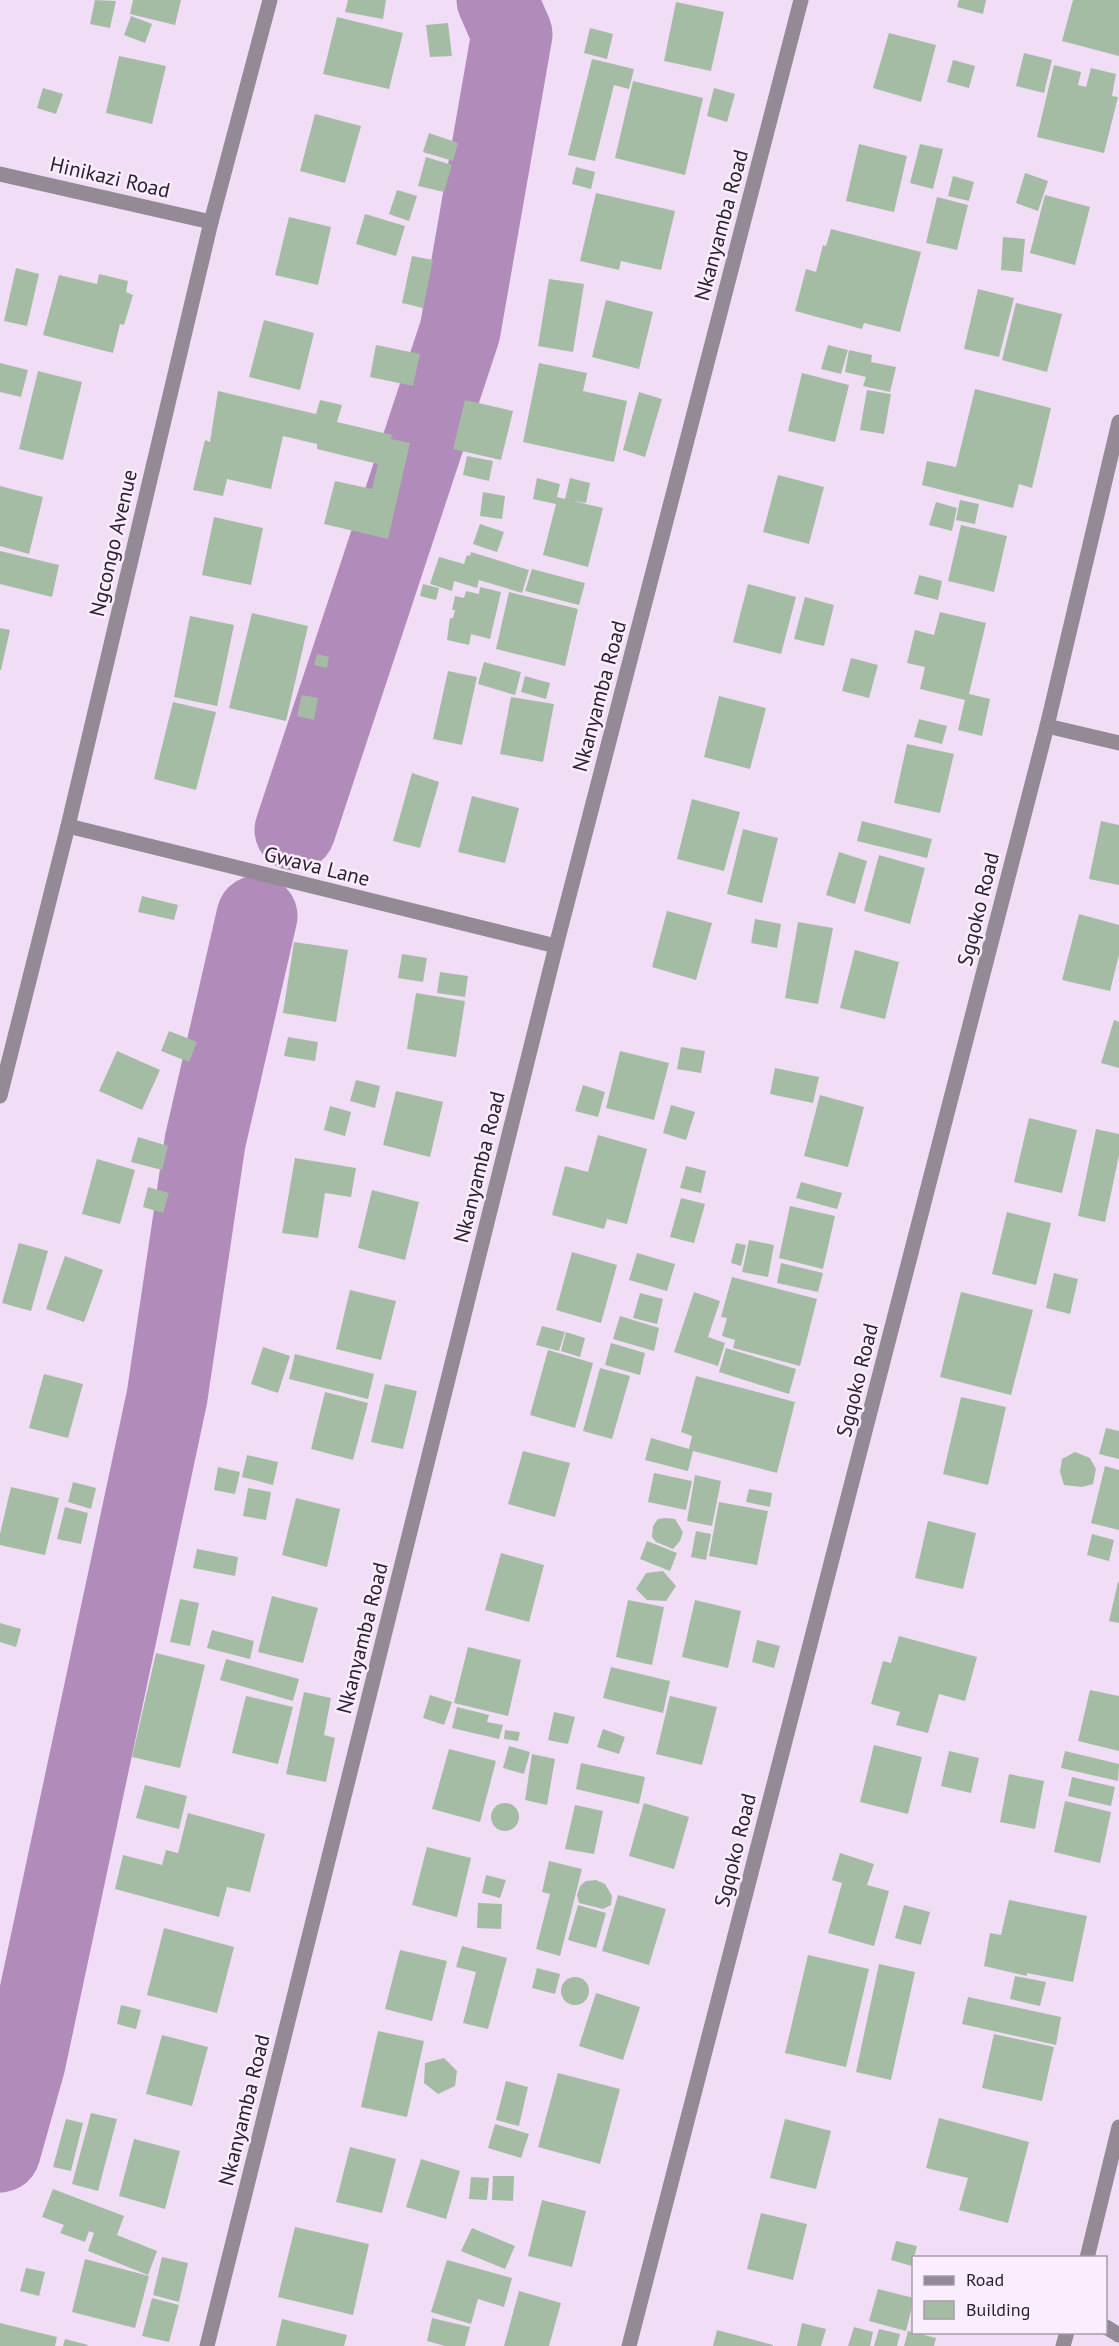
<svg xmlns="http://www.w3.org/2000/svg" width="1119" height="2346" font-family="'PT Sans',sans-serif">
<rect width="100%" height="100%" fill="#f2ddf7"/>
<g fill="none" stroke-linecap="round" stroke-linejoin="round">
<g stroke="#b18bb9" stroke-width="81">
<path d="M295 830 460 331 512 34 497 0"/>
<path d="M0 2152 25 2063 167 1397 205 1142 257 916"/>
</g>
</g>
<g fill="#a5bca4">
<path d="M95 0 116 1 110 28 90 24Z"/>
<path d="M133 0H181L175 25 130 14Z"/>
<path d="M348 0H386L383 19 345 12Z"/>
<path d="M959 0H986L983 14 957 7Z"/>
<path d="M1073 0H1119V56L1062 41Z"/>
<path d="M676 2 724 12 711 71 664 61Z"/>
<path d="M131 16 152 24 145 43 124 35Z"/>
<path d="M337 17 403 33 389 89 323 74Z"/>
<path d="M448 23 452 56 430 57 426 25Z"/>
<path d="M590 28 613 34 607 59 584 53Z"/>
<path d="M889 33 936 45 921 102 873 88Z"/>
<path d="M1024 53 1052 60 1044 93 1016 86Z"/>
<path d="M119 56 166 66 152 124 106 113Z"/>
<path d="M592 59 634 69 629 89 614 85 595 161 568 155Z"/>
<path d="M953 60 975 66 969 88 947 82Z"/>
<path d="M1054 65 1081 72 1078 85 1086 87 1091 68 1116 74 1112 96 1118 97 1104 153 1037 137Z"/>
<path d="M633 81 703 98 685 175 615 158Z"/>
<path d="M43 88 63 94 56 114 37 108Z"/>
<path d="M714 88 735 94 727 122 707 116Z"/>
<path d="M315 114 361 126 345 183 300 171Z"/>
<path d="M429 133 458 143 453 161 423 152Z"/>
<path d="M859 144 907 156 894 212 846 201Z"/>
<path d="M920 144 943 149 933 189 910 183Z"/>
<path d="M426 157 452 165 444 192 418 186Z"/>
<path d="M576 167 595 172 591 189 572 184Z"/>
<path d="M1025 173 1048 181 1038 211 1016 203Z"/>
<path d="M953 176 974 182 969 201 948 196Z"/>
<path d="M397 190 417 196 409 221 389 214Z"/>
<path d="M596 193 675 211 661 270 621 261 619 270 580 261Z"/>
<path d="M1045 195 1090 207 1075 265 1030 253Z"/>
<path d="M937 197 968 205 957 250 926 243Z"/>
<path d="M365 214 405 226 396 256 356 244Z"/>
<path d="M289 217 331 227 318 285 275 275Z"/>
<path d="M831 229 921 252 900 332 864 323 862 329 795 311 806 269 816 272 823 245 826 246Z"/>
<path d="M1003 237 1025 239 1022 272 1001 270Z"/>
<path d="M412 256 433 260 423 308 402 303Z"/>
<path d="M16 268 39 274 27 326 4 321Z"/>
<path d="M99 274 128 281 126 292 133 295 124 325 120 324 113 353 43 335 59 275 97 284Z"/>
<path d="M549 279 584 284 573 352 538 346Z"/>
<path d="M978 289 1014 298 999 357 964 349Z"/>
<path d="M606 300 653 312 639 369 592 357Z"/>
<path d="M1016 303 1062 314 1047 372 1002 360Z"/>
<path d="M264 320 314 333 300 390 249 377Z"/>
<path d="M376 345 420 354 413 386 370 377Z"/>
<path d="M828 345 848 350 841 374 821 369Z"/>
<path d="M849 350 872 355 871 362 896 367 890 392 863 386 866 377 845 372Z"/>
<path d="M0 363 28 370 21 397 0 392Z"/>
<path d="M539 363 587 373 583 391 627 401 614 462 523 442Z"/>
<path d="M38 371 82 382 63 460 19 449Z"/>
<path d="M802 373 849 385 835 442 788 431Z"/>
<path d="M975 389 1051 408 1032 488 1019 484 1013 508 922 485 927 461 956 467Z"/>
<path d="M867 390 891 394 884 434 860 430Z"/>
<path d="M218 391 316 414 320 400 342 405 337 422 392 435 391 439 410 443 388 539 324 524 335 481 372 489 378 464 317 449V444L283 436 271 489 227 479 223 496 193 490 205 440 210 442Z"/>
<path d="M639 392 662 399 645 457 623 450Z"/>
<path d="M465 400 513 411 501 460 453 449Z"/>
<path d="M467 456 493 461 489 481 463 475Z"/>
<path d="M778 475 824 487 809 544 763 532Z"/>
<path d="M537 478 560 484 557 497 565 499 570 478 590 483 586 503 573 501 603 508 588 567 543 555 556 504 533 499Z"/>
<path d="M0 486 43 497 29 554 0 546Z"/>
<path d="M483 492 505 496 502 519 480 516Z"/>
<path d="M960 500 979 504 975 524 956 520Z"/>
<path d="M936 502 957 508 952 531 929 525Z"/>
<path d="M214 517 263 528 251 585 202 575Z"/>
<path d="M480 524 504 532 497 552 473 544Z"/>
<path d="M961 525 1007 536 994 592 948 581Z"/>
<path d="M0 551 59 565 52 597 0 584Z"/>
<path d="M471 552 529 570 522 593 479 580 477 588 454 581 452 591 430 584 439 557 464 564 467 555 470 556Z"/>
<path d="M532 569 585 583 579 605 525 591Z"/>
<path d="M919 575 942 581 938 600 914 594Z"/>
<path d="M423 584 439 588 436 600 420 596Z"/>
<path d="M748 584 796 597 781 654 733 642Z"/>
<path d="M480 587 501 592 490 639 471 634 469 645 447 640 450 618H453L455 610H452L455 596 464 598 466 591 479 594Z"/>
<path d="M509 592 578 609 565 666 496 649Z"/>
<path d="M805 597 834 605 824 646 794 639Z"/>
<path d="M940 612 986 623 969 694 990 699 982 736 958 730 965 700 920 689 925 667 907 663 915 630 934 635Z"/>
<path d="M252 613 308 626 286 721 229 708Z"/>
<path d="M190 616 234 625 217 706 174 697Z"/>
<path d="M0 628 10 630 1 670H0Z"/>
<path d="M317 654 329 657 327 668 314 665Z"/>
<path d="M851 658 878 665 869 698 842 691Z"/>
<path d="M484 662 521 672 515 695 478 684Z"/>
<path d="M448 671 477 677 462 745 433 739Z"/>
<path d="M525 676 550 683 546 699 521 692Z"/>
<path d="M302 695 318 698 314 720 297 716Z"/>
<path d="M719 696 766 708 750 769 704 757Z"/>
<path d="M511 697 554 704 543 762 500 754Z"/>
<path d="M173 702 216 712 196 790 154 779Z"/>
<path d="M919 719 947 726 942 744 914 737Z"/>
<path d="M907 744 954 754 940 813 894 803Z"/>
<path d="M412 773 439 782 420 848 393 841Z"/>
<path d="M472 796 519 808 505 863 458 852Z"/>
<path d="M692 799 740 812 724 871 677 859Z"/>
<path d="M862 821 932 839 927 858 857 841Z"/>
<path d="M1101 821 1119 825V885L1089 879Z"/>
<path d="M743 829 778 838 762 903 727 894Z"/>
<path d="M839 852 867 861 855 904 826 895Z"/>
<path d="M879 855 925 868 910 924 864 911Z"/>
<path d="M142 896 178 905 174 920 138 912Z"/>
<path d="M667 911 712 923 696 980 652 967Z"/>
<path d="M1079 914 1119 925V955L1110 991 1062 980Z"/>
<path d="M755 919 781 924 777 948 751 943Z"/>
<path d="M798 922 833 928 818 1004 785 998Z"/>
<path d="M294 942 348 950 336 1022 283 1013Z"/>
<path d="M855 950 899 962 885 1019 840 1008Z"/>
<path d="M402 954 427 958 423 982 398 978Z"/>
<path d="M440 972 468 976 465 997 437 993Z"/>
<path d="M416 993 465 1001 456 1057 407 1049Z"/>
<path d="M1114 1020 1119 1022V1068L1101 1063Z"/>
<path d="M169 1031 197 1042 189 1062 161 1051Z"/>
<path d="M288 1037 318 1042 315 1061 284 1056Z"/>
<path d="M681 1047 705 1051 701 1073 677 1069Z"/>
<path d="M117 1051 160 1070 142 1110 99 1091Z"/>
<path d="M620 1051 669 1063 654 1120 606 1108Z"/>
<path d="M775 1068 819 1077 813 1103 770 1094Z"/>
<path d="M356 1080 380 1086 375 1108 350 1101Z"/>
<path d="M583 1085 605 1092 598 1117 575 1111Z"/>
<path d="M396 1091 443 1102 430 1157 383 1145Z"/>
<path d="M820 1095 864 1107 848 1167 804 1156Z"/>
<path d="M671 1105 695 1112 686 1140 663 1133Z"/>
<path d="M330 1106 351 1112 345 1136 324 1130Z"/>
<path d="M1029 1118 1077 1130 1062 1193 1014 1182Z"/>
<path d="M1096 1129 1119 1134V1155L1105 1222 1078 1216Z"/>
<path d="M598 1135 647 1149 627 1224 607 1219 604 1229 552 1215 565 1166 588 1172Z"/>
<path d="M138 1137 168 1146 162 1170 131 1162Z"/>
<path d="M295 1158 356 1168 351 1197 325 1193 318 1238 282 1233Z"/>
<path d="M97 1159 135 1170 120 1224 82 1214Z"/>
<path d="M686 1166 706 1171 701 1193 680 1188Z"/>
<path d="M801 1182 842 1193 837 1209 796 1198Z"/>
<path d="M148 1187 169 1193 163 1213 143 1207Z"/>
<path d="M372 1190 419 1202 405 1260 358 1248Z"/>
<path d="M681 1198 705 1204 694 1243 670 1237Z"/>
<path d="M790 1206 835 1216 823 1269 779 1258Z"/>
<path d="M1007 1212 1051 1223 1036 1285 992 1274Z"/>
<path d="M749 1240 774 1245 768 1277 742 1272Z"/>
<path d="M19 1243 48 1251 31 1311 2 1303Z"/>
<path d="M736 1243 746 1245 741 1266 731 1263Z"/>
<path d="M572 1252 617 1265 601 1323 556 1310Z"/>
<path d="M637 1253 675 1264 667 1291 629 1280Z"/>
<path d="M65 1256 103 1270 84 1322 46 1309Z"/>
<path d="M781 1263 823 1273 818 1292 777 1283Z"/>
<path d="M1054 1273 1078 1279 1070 1314 1046 1308Z"/>
<path d="M732 1277 817 1299 800 1366 733 1348 735 1340 722 1336 727 1318 721 1317Z"/>
<path d="M350 1290 396 1301 381 1360 336 1349Z"/>
<path d="M694 1292 720 1301 708 1337 725 1343 718 1366 674 1352Z"/>
<path d="M961 1292 1033 1310 1011 1395 940 1377Z"/>
<path d="M640 1293 663 1299 657 1324 633 1318Z"/>
<path d="M620 1316 659 1328 654 1351 613 1339Z"/>
<path d="M542 1326 565 1332 559 1351 536 1345Z"/>
<path d="M566 1332 585 1338 580 1357 561 1351Z"/>
<path d="M611 1343 645 1353 640 1375 605 1365Z"/>
<path d="M263 1347 290 1356 278 1393 251 1384Z"/>
<path d="M726 1348 796 1369 789 1394 719 1372Z"/>
<path d="M548 1350 593 1363 575 1428 530 1415Z"/>
<path d="M295 1354 374 1374 368 1399 289 1379Z"/>
<path d="M600 1368 630 1376 612 1439 583 1431Z"/>
<path d="M44 1374 83 1384 68 1438 29 1428Z"/>
<path d="M696 1376 795 1402 777 1473 693 1451 688 1471 645 1460 651 1438 689 1449 692 1436 681 1432Z"/>
<path d="M385 1384 417 1391 403 1449 371 1442Z"/>
<path d="M325 1392 368 1403 353 1460 311 1449Z"/>
<path d="M961 1397 1006 1407 988 1485 943 1474Z"/>
<path d="M1106 1428 1119 1431V1459L1099 1454Z"/>
<path d="M523 1451 570 1463 555 1517 508 1504Z"/>
<path d="M1075 1452 1090 1458 1096 1469 1093 1484 1082 1487 1064 1485 1060 1472 1062 1459Z"/>
<path d="M247 1455 278 1462 273 1485 242 1477Z"/>
<path d="M1105 1466 1119 1470V1530L1091 1523Z"/>
<path d="M218 1467 240 1472 235 1494 214 1490Z"/>
<path d="M654 1473 692 1481 686 1510 648 1502Z"/>
<path d="M695 1475 721 1481 712 1526 687 1521Z"/>
<path d="M73 1482 96 1488 91 1509 68 1502Z"/>
<path d="M11 1487 59 1498 45 1555 0 1545V1534Z"/>
<path d="M248 1488 271 1492 266 1520 243 1516Z"/>
<path d="M749 1489 772 1493 770 1507 746 1502Z"/>
<path d="M296 1498 340 1509 327 1567 282 1555Z"/>
<path d="M719 1502 768 1511 757 1565 709 1556Z"/>
<path d="M65 1507 88 1513 81 1544 57 1539Z"/>
<path d="M666 1518 675 1519 683 1532 680 1541 673 1549 656 1542 652 1537 653 1526 658 1519Z"/>
<path d="M928 1521 976 1533 963 1589 915 1578Z"/>
<path d="M696 1531 711 1534 706 1560 691 1557Z"/>
<path d="M1092 1534 1114 1540 1109 1561 1087 1555Z"/>
<path d="M647 1541 677 1553 670 1571 640 1559Z"/>
<path d="M197 1549 238 1557 235 1576 193 1568Z"/>
<path d="M501 1553 544 1565 529 1622 485 1610Z"/>
<path d="M663 1571 676 1586 666 1601 647 1600 636 1589 646 1573Z"/>
<path d="M1118 1582H1119V1623L1109 1621Z"/>
<path d="M272 1596 318 1608 303 1663 258 1652Z"/>
<path d="M180 1599 199 1603 190 1646 170 1642Z"/>
<path d="M628 1600 664 1607 652 1665 616 1657Z"/>
<path d="M695 1600 741 1611 728 1668 682 1657Z"/>
<path d="M0 1623 21 1629 16 1647 0 1642Z"/>
<path d="M212 1630 254 1641 250 1659 207 1648Z"/>
<path d="M899 1636 977 1657 965 1701 939 1694 928 1733 896 1725 900 1712 871 1704 883 1661 891 1663Z"/>
<path d="M757 1640 780 1646 774 1668 752 1662Z"/>
<path d="M468 1647 521 1660 508 1716 454 1703Z"/>
<path d="M156 1653 205 1665 180 1768 132 1757Z"/>
<path d="M226 1659 299 1679 293 1701 220 1680Z"/>
<path d="M611 1667 670 1681 663 1713 603 1698Z"/>
<path d="M1090 1690 1119 1696V1751L1078 1741Z"/>
<path d="M304 1692 331 1698 324 1735 335 1738 326 1782 286 1774Z"/>
<path d="M430 1695 452 1702 444 1725 423 1718Z"/>
<path d="M246 1696 293 1707 278 1764 232 1753Z"/>
<path d="M670 1696 717 1707 702 1765 656 1754Z"/>
<path d="M457 1707 489 1715 487 1722 503 1725 499 1739 452 1728Z"/>
<path d="M554 1712 575 1717 568 1744 548 1740Z"/>
<path d="M603 1729 625 1737 619 1754 597 1747Z"/>
<path d="M505 1730 520 1732 518 1741 504 1739Z"/>
<path d="M874 1745 922 1757 908 1814 860 1802Z"/>
<path d="M509 1746 530 1752 524 1774 503 1768Z"/>
<path d="M449 1749 496 1761 480 1822 432 1809Z"/>
<path d="M949 1751 979 1758 971 1793 941 1786Z"/>
<path d="M1065 1751 1119 1764 1118 1781 1061 1768Z"/>
<path d="M532 1754 555 1759 547 1805 525 1800Z"/>
<path d="M581 1763 645 1777 639 1804 576 1789Z"/>
<path d="M1009 1774 1044 1781 1035 1829 1000 1822Z"/>
<path d="M1072 1777 1115 1787 1111 1806 1068 1796Z"/>
<path d="M145 1785 187 1796 179 1829 136 1818Z"/>
<path d="M1065 1801 1111 1812 1100 1863 1054 1852Z"/>
<path d="M644 1803 689 1817 674 1869 629 1856Z"/>
<circle cx="505" cy="1817" r="14"/>
<path d="M575 1805 603 1811 594 1854 565 1849Z"/>
<path d="M188 1813 265 1834 250 1892 227 1887 219 1917 115 1889 123 1855 162 1865 166 1850 178 1853Z"/>
<path d="M427 1847 471 1858 457 1917 412 1905Z"/>
<path d="M840 1853 874 1864 867 1885 889 1891 874 1946 828 1933 842 1883 832 1880Z"/>
<path d="M549 1861 582 1869 560 1956 536 1949 550 1894 542 1892Z"/>
<path d="M486 1875 506 1880 500 1898 482 1893Z"/>
<path d="M596 1880 605 1884 612 1896 611 1905 603 1909 579 1903 577 1895 580 1886 586 1881Z"/>
<path d="M618 1895 666 1909 649 1965 602 1951Z"/>
<path d="M1009 1900 1087 1916 1073 1982 1027 1973V1976L984 1966 990 1933 1001 1935Z"/>
<path d="M478 1903 502 1904 501 1929 477 1928Z"/>
<path d="M578 1905 606 1913 596 1948 568 1940Z"/>
<path d="M904 1905 930 1912 921 1945 895 1938Z"/>
<path d="M164 1928 234 1947 217 2013 147 1995Z"/>
<path d="M462 1946 507 1958 488 2029 463 2023 476 1972 456 1967Z"/>
<path d="M400 1950 447 1961 432 2021 385 2009Z"/>
<path d="M808 1955 869 1969 846 2067 785 2053Z"/>
<path d="M879 1964 915 1972 891 2080 856 2072Z"/>
<path d="M537 1968 560 1974 555 1994 532 1988Z"/>
<path d="M1015 1976 1046 1982 1040 2006 1010 1999Z"/>
<circle cx="575" cy="1991" r="14"/>
<path d="M596 1993 640 2007 623 2060 579 2046Z"/>
<path d="M968 1997 1061 2017 1056 2045 962 2024Z"/>
<path d="M121 2005 141 2010 136 2029 117 2024Z"/>
<path d="M378 2031 424 2041 407 2117 361 2107Z"/>
<path d="M994 2034 1054 2047 1042 2101 982 2088Z"/>
<path d="M162 2035 208 2047 192 2106 146 2094Z"/>
<path d="M444 2058 457 2071 455 2086 438 2094 424 2083 425 2063Z"/>
<path d="M558 2073 620 2089 600 2164 538 2147Z"/>
<path d="M506 2081 528 2087 519 2126 496 2120Z"/>
<path d="M91 2113 117 2119 98 2191 72 2184Z"/>
<path d="M939 2118 1029 2142 1008 2223 959 2210 968 2178 926 2168Z"/>
<path d="M66 2119 83 2123 71 2171 53 2167Z"/>
<path d="M785 2119 831 2131 816 2189 770 2178Z"/>
<path d="M495 2124 529 2134 521 2158 488 2148Z"/>
<path d="M134 2139 180 2151 165 2209 119 2196Z"/>
<path d="M350 2147 396 2159 382 2213 336 2202Z"/>
<path d="M421 2159 460 2171 446 2219 406 2207Z"/>
<path d="M493 2176H514L513 2201 492 2200Z"/>
<path d="M471 2177 489 2178 487 2200 469 2199Z"/>
<path d="M53 2189 124 2216 117 2235 157 2251 148 2275 88 2251 94 2233 89 2231 85 2242 60 2233 64 2225 42 2217Z"/>
<path d="M542 2200 586 2211 572 2267 528 2256Z"/>
<path d="M761 2213 807 2224 793 2280 747 2269Z"/>
<path d="M295 2227 369 2244 353 2315 278 2297Z"/>
<path d="M472 2228 515 2246 505 2269 461 2251Z"/>
<path d="M896 2241 917 2246 912 2266 891 2260Z"/>
<path d="M162 2257 188 2263 179 2302 153 2295Z"/>
<path d="M85 2259 149 2276 135 2328 72 2312Z"/>
<path d="M447 2260 512 2278 504 2307 478 2299 471 2324 431 2312Z"/>
<path d="M26 2268 45 2272 39 2296 20 2291Z"/>
<path d="M878 2289 914 2298 906 2331 869 2321Z"/>
<path d="M519 2291 561 2303 549 2346H504Z"/>
<path d="M152 2298 179 2305 169 2342 142 2336Z"/>
<path d="M432 2318 470 2327 465 2346H445L427 2341Z"/>
<path d="M282 2319 347 2335 344 2346H276Z"/>
<path d="M0 2323 57 2337 55 2346H0Z"/>
<path d="M802 2323 826 2329 821 2346H797Z"/>
<path d="M854 2327 873 2332 870 2346H848Z"/>
<path d="M879 2329 900 2334 897 2346H874Z"/>
<path d="M717 2330 773 2345V2346H713Z"/>
<path d="M908 2331 936 2338 934 2346H904Z"/>
<path d="M65 2339 88 2345V2346H63Z"/>
</g>
<g fill="none" stroke-linecap="round" stroke-linejoin="round">
<g stroke="#938a95" stroke-width="15">
<path d="M0 174 211 222"/>
<path d="M1047 726 1119 743"/>
<path d="M68 826 556 946"/>
<path d="M0 1096 68 826 211 222 270 0"/>
<path d="M1087 2258 1119 2127"/>
<path d="M1106 2327 1119 2335"/>
<path d="M207 2346 556 946 801 0"/>
<path d="M629 2346 1047 726 1119 422"/>
<path d="M1063 2346 1067 2332"/>
</g>
</g>
<g text-anchor="middle" dominant-baseline="central" stroke-width="5" stroke-linejoin="round" paint-order="stroke">
<g font-size="21" fill="#2a222c" stroke="#faedfd">
<text transform="translate(110 177) rotate(13)">Hinikazi Road</text>
<text transform="translate(721 225) rotate(-75)">Nkanyamba Road</text>
<text transform="translate(113 543) rotate(-77)">Ngcongo Avenue</text>
<text transform="translate(599 696) rotate(-75)">Nkanyamba Road</text>
<text transform="translate(317 866) rotate(14)">Gwava Lane</text>
<text transform="translate(978 909) rotate(-76)">Sgqoko Road</text>
<text transform="translate(479 1167) rotate(-76)">Nkanyamba Road</text>
<text transform="translate(857 1380) rotate(-76)">Sgqoko Road</text>
<text transform="translate(362 1638) rotate(-76)">Nkanyamba Road</text>
<text transform="translate(735 1850) rotate(-76)">Sgqoko Road</text>
<text transform="translate(244 2110) rotate(-76)">Nkanyamba Road</text>
</g>
</g>
<rect x="912" y="2256" width="195" height="78" fill="#faedfd" stroke="#a79ca9" stroke-width="1.5"/>
<rect x="924" y="2276" width="30" height="9" fill="#938a95" stroke="#a79ca9" stroke-width="1.5"/>
<text x="966" y="2286" font-size="18" fill="#2a222c">Road</text>
<rect x="924" y="2301" width="30" height="18" fill="#a5bca4" stroke="#a79ca9" stroke-width="1.5"/>
<text x="966" y="2316" font-size="18" fill="#2a222c">Building</text>
</svg>
